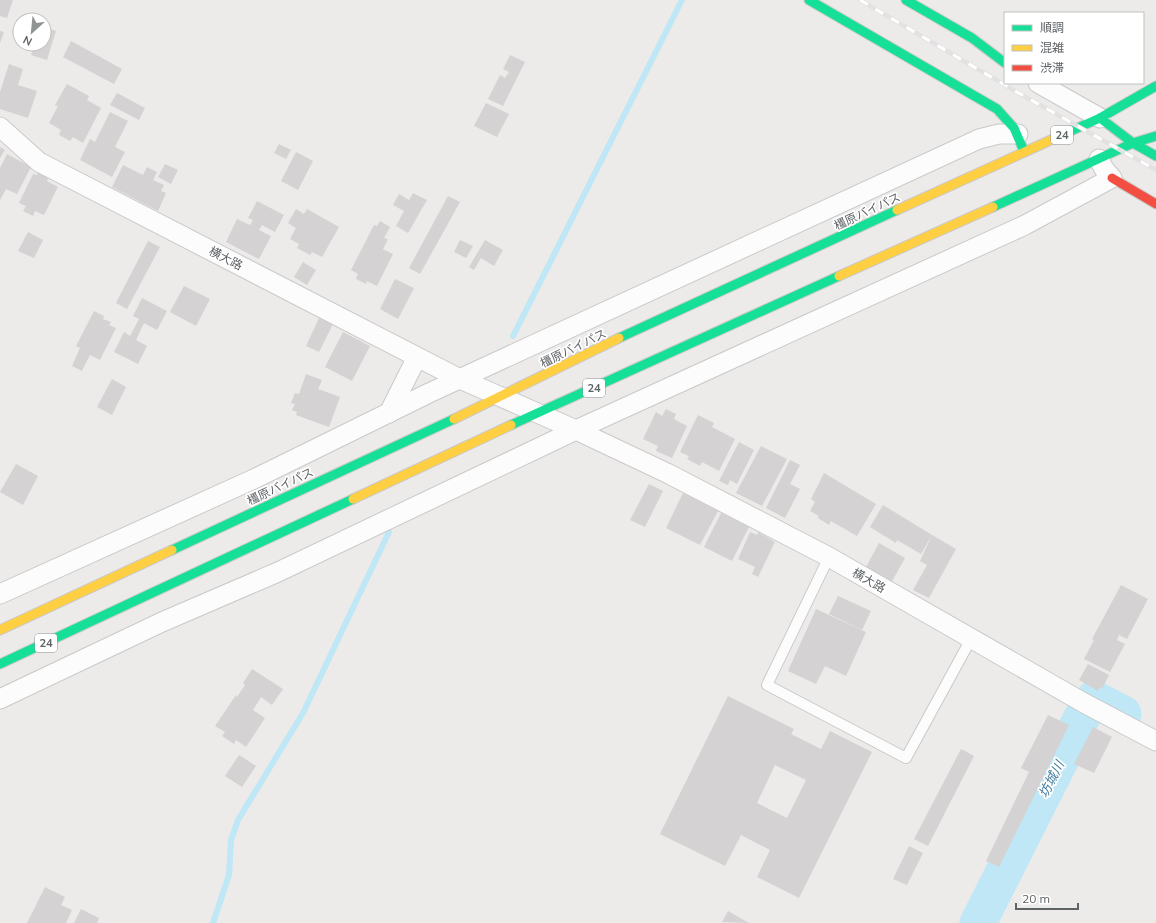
<svg xmlns="http://www.w3.org/2000/svg" width="1156" height="923" font-family="Mulish,'Noto Sans JP',sans-serif">
<rect width="100%" height="100%" fill="#edebe9"/>
<g fill="none" stroke-linecap="round" stroke-linejoin="round">
<g stroke="#bfe7f6" stroke-width="6">
<path d="M513 336 682 0"/>
<path d="M213 923 229 875 231 840 238 820 303 713 389 532"/>
</g>
<path stroke="#bfe7f6" stroke-width="37" d="M978 923 1082 717 1094 699 1123 714"/>
</g>
<g fill="#d4d2d2" fill-rule="evenodd">
<path d="M0 0H13L7 18 0 16Z"/>
<path d="M44 27 56 31 47 60 31 55 35 44H44Z"/>
<path d="M0 31 4 32 0 43Z"/>
<path d="M71 41 122 69 114 84 63 57Z"/>
<path d="M510 55 525 62 503 106 488 99 500 75 505 78 509 72 503 69Z"/>
<path d="M9 64 23 69 18 85 37 91 28 118 0 109V92Z"/>
<path d="M67 84 89 96 87 100 101 108 83 143 73 137 70 141 59 135 61 130 49 123 58 106 55 105Z"/>
<path d="M117 93 145 108 139 120 110 105Z"/>
<path d="M486 103 509 114 497 137 474 126Z"/>
<path d="M110 112 128 121 115 147 125 152 112 177 80 160 90 139 95 142Z"/>
<path d="M279 144 291 150 286 159 274 153Z"/>
<path d="M0 147 5 150 0 158Z"/>
<path d="M296 152 313 161 298 190 281 181Z"/>
<path d="M7 154 31 167 17 194 6 189 0 200V168Z"/>
<path d="M165 164 178 170 171 184 158 177Z"/>
<path d="M123 165 143 175 147 167 157 172 153 180 164 185 161 191 166 193 158 211 112 187Z"/>
<path d="M38 172 49 177 47 181 58 187 44 215 35 211 33 216 23 211 26 206 19 203 33 174 37 175Z"/>
<path d="M413 193 427 200 408 233 396 226 404 211 393 205 399 194 409 200Z"/>
<path d="M448 196 460 202 420 274 409 268Z"/>
<path d="M257 201 284 215 275 232 262 225 259 230 271 236 259 259 226 242 237 219 250 225 253 220 248 218Z"/>
<path d="M296 209 304 214 307 209 339 227 322 257 312 252 310 255 297 248 299 244 290 239 296 228 288 223Z"/>
<path d="M380 221 390 227 384 238 388 239 383 249 393 254 377 286 367 281 366 284 356 279 358 274 351 270 374 225 377 226Z"/>
<path d="M28 232 43 240 34 258 18 251Z"/>
<path d="M460 240 473 246 466 258 454 252Z"/>
<path d="M485 240 503 250 494 266 481 258 474 270 469 267Z"/>
<path d="M148 241 160 247 127 309 116 303Z"/>
<path d="M303 262 316 270 307 285 294 277Z"/>
<path d="M395 279 414 288 398 319 380 309Z"/>
<path d="M184 286 210 299 196 326 170 312Z"/>
<path d="M142 298 167 311 157 330 144 323 136 340 147 346 138 364 114 352 124 332 130 336 139 319 133 316Z"/>
<path d="M94 311 104 316 103 319 111 322 109 325 116 328 100 360 90 355 82 371 72 366 80 348 76 346Z"/>
<path d="M319 318 333 324 319 352 306 346Z"/>
<path d="M343 332 370 346 352 381 325 367Z"/>
<path d="M306 374 322 380 318 389 340 397 329 427 296 415 297 412 292 410 295 404 291 403 295 393 299 394Z"/>
<path d="M112 379 126 387 112 415 97 407Z"/>
<path d="M666 409 676 414 674 419 687 426 672 458 656 451 658 446 643 439 656 412 662 416Z"/>
<path d="M698 415 714 423 712 427 735 439 719 471 702 462 700 466 687 459 689 456 680 452Z"/>
<path d="M739 442 754 450 737 484 730 480 728 485 719 481Z"/>
<path d="M761 446 787 459 762 506 736 493Z"/>
<path d="M790 460 800 465 790 484 800 489 785 518 766 508Z"/>
<path d="M16 464 38 476 23 505 0 492Z"/>
<path d="M824 473 876 504 857 536 831 521 829 525 818 518 819 516 810 511 815 502 811 499Z"/>
<path d="M649 484 663 491 645 527 630 520Z"/>
<path d="M683 493 718 511 700 545 666 528Z"/>
<path d="M883 505 932 535 921 554 897 540 896 543 870 527Z"/>
<path d="M721 513 749 527 732 561 704 547Z"/>
<path d="M750 532 757 535 758 532 775 542 758 577 752 574 755 567 738 559Z"/>
<path d="M932 535 956 549 929 598 913 590 927 565 920 561Z"/>
<path d="M879 543 905 558 891 583 865 569Z"/>
<path d="M1121 585 1148 599 1127 639 1119 635 1117 640 1125 644 1110 672 1084 659 1094 640 1092 639Z"/>
<path d="M838 596 871 611 862 630 829 614Z"/>
<path d="M816 609 866 632 846 676 825 666 816 684 788 671Z"/>
<path d="M1088 664 1109 675 1102 689 1100 687 1098 691 1079 680Z"/>
<path d="M252 669 283 689 272 705 261 697 253 710 265 718 246 747 236 740 234 744 222 736 225 732 215 726 236 695 237 697 245 685 243 683Z"/>
<path d="M728 696 794 729 791 734 821 749 830 731 872 752 799 898 757 877 770 850 741 835 725 866 660 834ZM775 765 806 780 787 818 757 803Z"/>
<path d="M1048 715 1069 725 999 867 986 861 1029 772 1021 768Z"/>
<path d="M1093 727 1112 737 1094 773 1074 764Z"/>
<path d="M961 749 974 756 928 846 914 839Z"/>
<path d="M239 755 256 766 242 787 225 776Z"/>
<path d="M909 846 923 853 907 885 893 879Z"/>
<path d="M45 887 65 897 61 905 72 910 66 923H27Z"/>
<path d="M81 909 99 918 97 923H74Z"/>
<path d="M728 911 749 923 722 922Z"/>
</g>
<g fill="none" stroke-linecap="round" stroke-linejoin="round">
<g stroke="#cac9c9" stroke-width="12">
<path id="lane" d="M829 557 767 685 906 758 971 639"/>
</g>
<g stroke="#cac9c9" stroke-width="21">
<g id="street">
<path d="M1038 83 1100 118"/>
<path d="M0 127 39 162 460 379 576 430 667 473 829 557 1084 703 1156 741"/>
<path d="M389 413 417 357"/>
<path d="M0 594 254 479 429 393 979 139 999 134H1018"/>
<path d="M0 699 162 622 278 572 576 430 1025 225 1112 178 1104 169 1099 159"/>
</g>
</g>
<g stroke="#c9c9c9" stroke-width="11">
<g id="fast">
<path d="M809 0 997 109 1014 128 1024 151"/>
<path d="M906 0 972 38 1005 63"/>
<path d="M1100 118 1133 143 1156 156"/>
<path d="M1064 134 1100 118 1156 86"/>
<path d="M993 207 1133 143 1156 136"/>
<path d="M619 338 897 210"/>
<path d="M511 425 839 276"/>
<path d="M172 550 454 419"/>
<path d="M0 664 353 499"/>
</g>
</g>
<g stroke="#c9c9c9" stroke-width="11">
<g id="slow">
<path d="M897 210 1064 134"/>
<path d="M839 276 993 207"/>
<path d="M454 419 619 338"/>
<path d="M353 499 511 425"/>
<path d="M0 630 172 550"/>
</g>
</g>
<g stroke="#c9c9c9" stroke-width="11">
<path id="jam" d="M1112 178 1156 204"/>
</g>
<use href="#lane" stroke="#fcfcfc" stroke-width="10"/>
<use href="#street" stroke="#fcfcfc" stroke-width="19"/>
<use href="#fast" stroke="#16e098" stroke-width="9"/>
<use href="#slow" stroke="#ffcf43" stroke-width="9"/>
<use href="#jam" stroke="#f24e42" stroke-width="9"/>
<g stroke="#e3e2e3" stroke-width="4.5">
<path id="rail" d="M860 0 1015 91 1156 170"/>
</g>
<use href="#rail" stroke="#fff" stroke-width="3" stroke-dasharray="9" stroke-linecap="butt"/>
</g>
<g text-anchor="middle" dominant-baseline="central" stroke-width="3.5" stroke-linejoin="round" paint-order="stroke">
<g fill="#fff" stroke="#8e9294" stroke-width="1">
<rect x="1051" y="126" width="22" height="18" rx="3"/>
<rect x="583" y="379" width="22" height="18" rx="3"/>
<rect x="35" y="634" width="22" height="18" rx="3"/>
</g>
<g font-size="11" font-weight="bold" fill="#5e6366">
<text x="1062" y="135">24</text>
<text x="594" y="388">24</text>
<text x="46" y="643">24</text>
</g>
<g font-size="12" fill="#5e6366" stroke="#fff">
<text transform="translate(867 211) rotate(-25)">橿原バイパス</text>
<text transform="translate(226 258) rotate(27)">横大路</text>
<text transform="translate(573 348) rotate(-26)">橿原バイパス</text>
<text transform="translate(280 486) rotate(-25)">橿原バイパス</text>
<text transform="translate(869 580) rotate(30)">横大路</text>
</g>
<g font-size="13" font-style="italic" fill="#417c9c" stroke="#fff">
<text transform="translate(1051 779) rotate(-63)">坊城川</text>
</g>
</g>
<rect x="1004" y="12" width="140" height="72" fill="#ffffff" stroke="#bfc1c2"/>
<rect x="1012" y="25" width="20" height="6" fill="#16e098" stroke="#bfc1c2"/>
<text x="1040" y="32" font-size="12" fill="#5e6366">順調</text>
<rect x="1012" y="45" width="20" height="6" fill="#ffcf43" stroke="#bfc1c2"/>
<text x="1040" y="52" font-size="12" fill="#5e6366">混雑</text>
<rect x="1012" y="65" width="20" height="6" fill="#f24e42" stroke="#bfc1c2"/>
<text x="1040" y="72" font-size="12" fill="#5e6366">渋滞</text>
<g transform="translate(32 32) rotate(207)"><circle r="19" fill="#ffffff" stroke="#bfc1c2"/>
<path d="M0-3L7 15L0 10L-7 15Z" fill="#909394"/>
<text y="-6" font-size="11" font-weight="bold" text-anchor="middle" fill="#5e6366">N</text>
</g>
<path d="M1016 903v6h62v-6" fill="none" stroke="#5e6366" stroke-width="2"/>
<text x="1022" y="903" font-size="12" fill="#5e6366" stroke="#ffffff" stroke-width="3" paint-order="stroke">20 m</text>
</svg>
